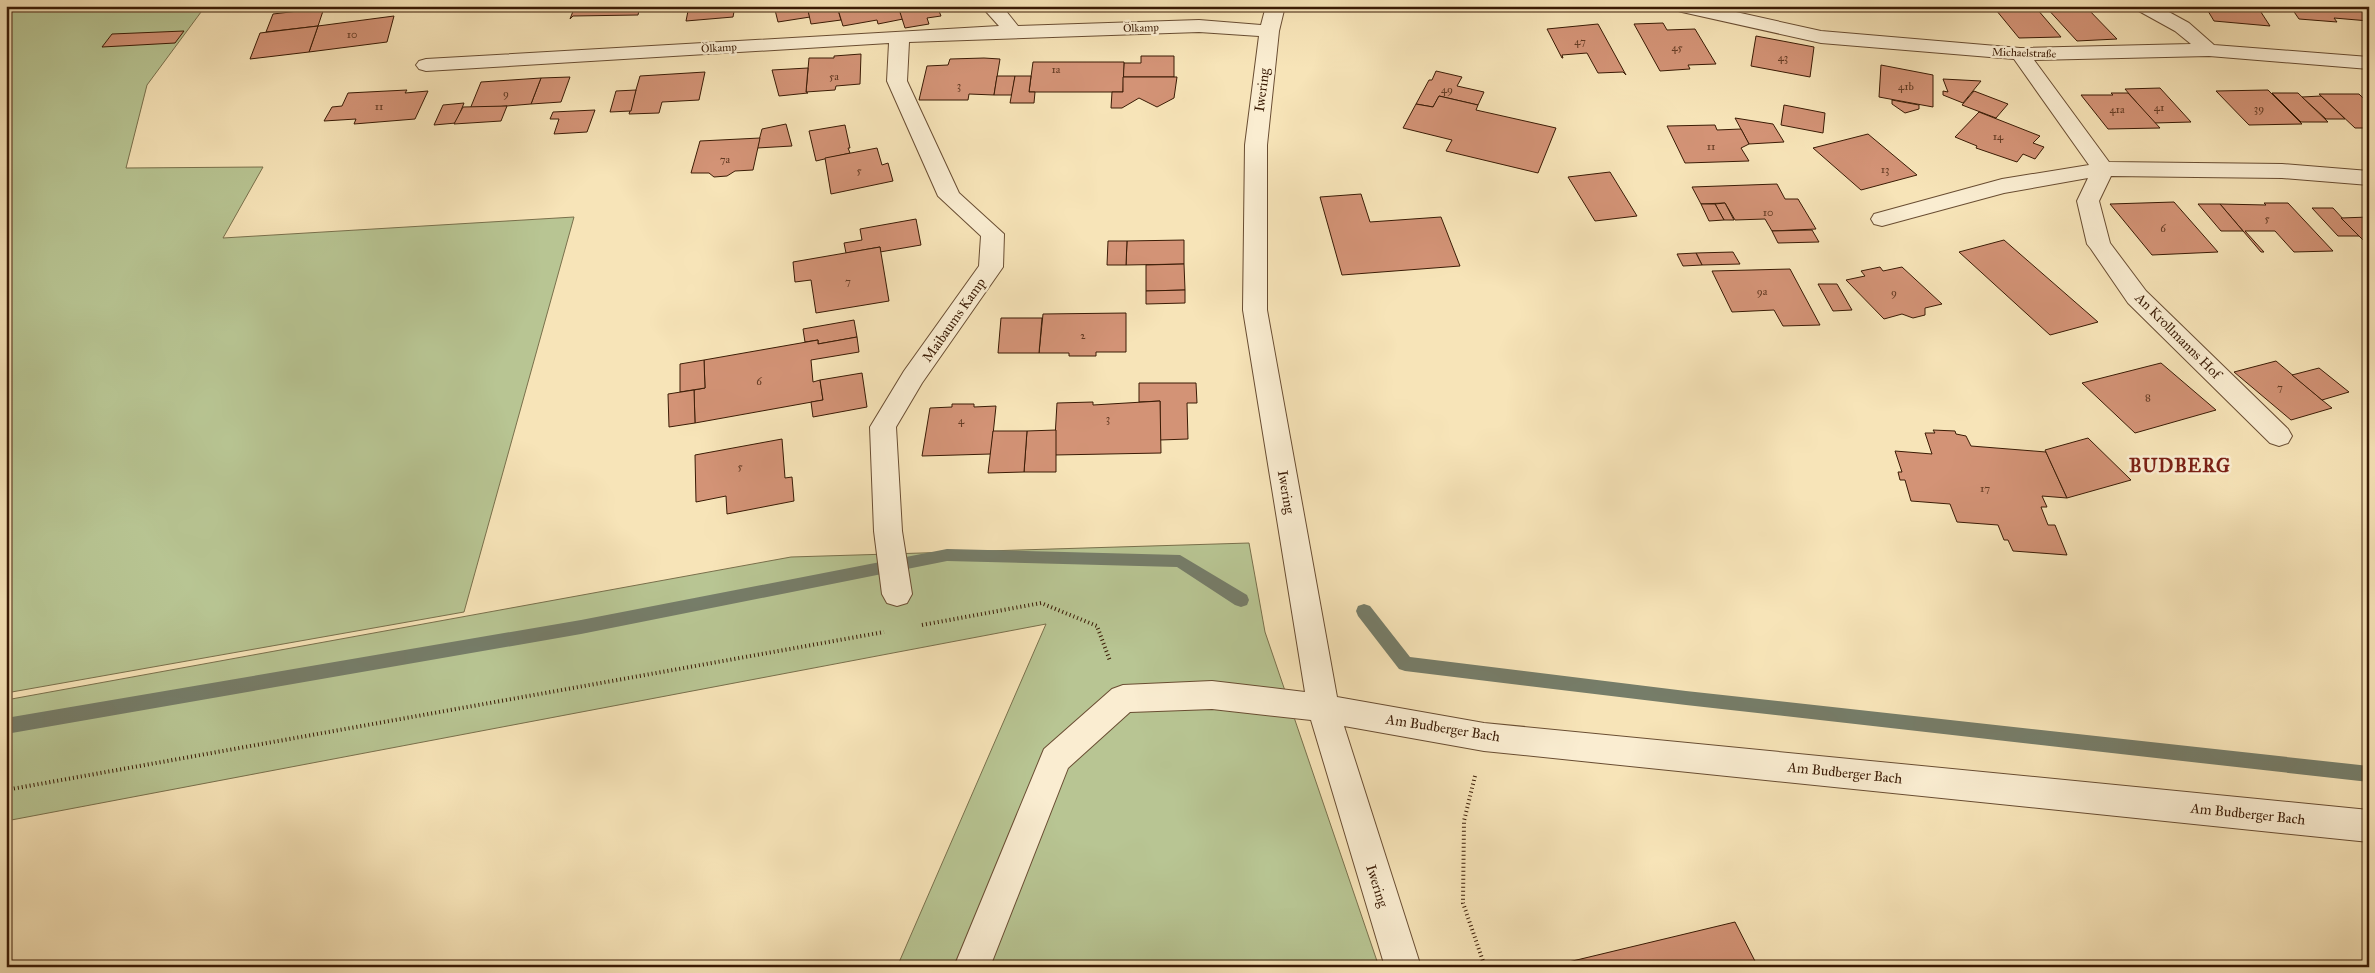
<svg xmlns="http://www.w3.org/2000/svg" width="2375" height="973" font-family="'IM FELL Great Primer',serif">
<rect width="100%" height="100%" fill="#f7e4b8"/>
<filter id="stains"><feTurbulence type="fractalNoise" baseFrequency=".004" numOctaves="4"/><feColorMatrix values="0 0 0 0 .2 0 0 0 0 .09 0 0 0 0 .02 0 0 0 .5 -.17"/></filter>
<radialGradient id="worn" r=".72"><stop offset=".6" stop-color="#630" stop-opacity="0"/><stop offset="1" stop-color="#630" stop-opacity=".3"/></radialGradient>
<g fill="#b8c593" stroke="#79704c">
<path d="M6 6H219L204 8 147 85 126 168 263 167 223 238 574 217 464 612 6 693Z"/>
<path d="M1249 543 1265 632 1379 967H897L1046 624 6 821V700L791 557Z"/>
</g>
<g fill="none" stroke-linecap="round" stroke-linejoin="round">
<g fill="#767d69" fill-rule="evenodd">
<path d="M947 549 1180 555 1247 595 1249 600 1247 605 1241 607 1235 605 1177 567 947 561 581 634 6 734V718L581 620Z"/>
<path d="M1364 604 1370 606 1410 657 1686 691 2369 766V782L1686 705 1405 671 1399 669 1358 616 1356 611 1358 606Z"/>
</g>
</g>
<g fill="#d39376" stroke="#3a1b05">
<path d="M575 6H640L638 15 573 16 570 19Z"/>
<path d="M689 6H735L733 17 686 21Z"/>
<path d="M774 6H807L810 17 778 22Z"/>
<path d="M807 6H837L841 20 811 24Z"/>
<path d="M837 6H898L903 19 878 24 877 20 843 26Z"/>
<path d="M898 6H937L941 16 927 18 929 24 905 28Z"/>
<path d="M1880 6H1934L1936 9 1884 11Z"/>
<path d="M1983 6H2017L2020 10 2037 9 2061 37 2019 38 1996 10 1986 11Z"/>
<path d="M2045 6H2085L2117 39 2077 41Z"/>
<path d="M2205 6H2257L2270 26 2214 21Z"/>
<path d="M2290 6H2359L2369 21 2334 18 2337 22 2299 19Z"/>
<path d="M324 8 318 26 266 32 273 14Z"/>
<path d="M394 16 387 42 309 52 318 26Z"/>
<path d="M1663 23 1667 30 1695 29 1716 64 1688 65 1690 69 1660 71 1634 24Z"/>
<path d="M1598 24 1626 75 1623 72 1598 73 1587 53 1562 55 1563 58H1562L1547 29Z"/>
<path d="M318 26 309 52 250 59 260 33Z"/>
<path d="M184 31 175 43 102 47 112 34Z"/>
<path d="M1756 36 1814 47 1810 77 1751 66Z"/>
<path d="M861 54 860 84 836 86 835 90 806 92 809 58H834V56Z"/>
<path d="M1141 56H1174V77H1123L1124 63H1141Z"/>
<path d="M984 58 1000 59 994 95 969 94 968 100H919L927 66 948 65 950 59Z"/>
<path d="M1033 62H1124L1123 92H1029Z"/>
<path d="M1881 65 1933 75V107L1879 97Z"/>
<path d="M808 68 806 92 808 93 779 96 772 70Z"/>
<path d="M1436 71 1462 77 1457 86 1484 92 1478 105 1439 96 1433 107 1416 104 1429 80H1432Z"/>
<path d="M705 72 699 100 662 102 659 113 629 114 640 76Z"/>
<path d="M997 76H1015L1012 95H994Z"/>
<path d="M1015 76H1031L1029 92H1035L1034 103H1010Z"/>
<path d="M570 77 561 102 531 104 541 78Z"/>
<path d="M1123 77H1177L1174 98 1157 107 1139 98 1122 108H1111L1112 92H1123Z"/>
<path d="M541 78 531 104 470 109 481 82Z"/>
<path d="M1943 79 1981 81 1963 103 1943 95V91L1948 92Z"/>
<path d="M2160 88 2191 122 2154 123 2125 89Z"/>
<path d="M407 90 405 93 428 91 415 119 354 124 356 119 324 121 332 107 342 106 348 93Z"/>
<path d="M636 90 631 111 610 112 616 91Z"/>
<path d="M2268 90 2302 124 2249 125 2216 91Z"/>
<path d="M1974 91 2008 104 1996 118 1962 105Z"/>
<path d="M2111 93H2128L2160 128 2108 129 2081 95H2113Z"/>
<path d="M2272 93H2298L2328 122H2301Z"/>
<path d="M2319 94H2359L2369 104V128H2355Z"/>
<path d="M1439 96 1478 105 1476 110 1556 128 1538 173 1446 151 1452 140 1403 128 1416 104 1433 107Z"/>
<path d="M2321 96 2345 119H2326L2302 97Z"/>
<path d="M1892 100 1919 105V109L1905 113 1892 104Z"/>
<path d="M464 103 456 123 434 125 443 105Z"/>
<path d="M1784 105 1825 113 1823 133 1781 125Z"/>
<path d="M507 106 501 121 454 124 463 107Z"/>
<path d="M595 110 587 132 554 134 559 119H550L553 112Z"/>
<path d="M1979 112 2040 136 2033 143 2044 147 2035 159 2023 154 2017 162 1976 148 1977 146 1955 137Z"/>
<path d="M1735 118 1773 124 1784 142 1749 144Z"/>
<path d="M786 124 792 146 757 148 762 129Z"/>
<path d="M845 125 850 148H848L850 153 816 161 809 131Z"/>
<path d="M1715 125 1717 130 1741 129 1749 144 1741 148 1749 161 1685 163 1667 126Z"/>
<path d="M1868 134 1917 175 1861 190 1813 148Z"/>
<path d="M760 138 753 170 735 171 727 176 714 177 709 173H691L700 141Z"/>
<path d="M877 148 882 165 888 163 893 181 831 194 825 158Z"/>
<path d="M1610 172 1637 216 1595 221 1568 177Z"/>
<path d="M1777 184 1785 199H1798L1816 229 1772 231 1765 219 1735 220 1725 203 1701 204 1692 187Z"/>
<path d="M1361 194 1370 222 1441 217 1460 266 1342 275 1320 197Z"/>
<path d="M2174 202 2218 252 2152 255 2110 204Z"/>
<path d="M1725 203 1734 220H1724L1715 204Z"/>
<path d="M2264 203H2288L2333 251 2294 252 2275 231H2245L2264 252H2261L2220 204 2266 205Z"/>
<path d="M1701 204H1715L1724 220 1709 221Z"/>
<path d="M2198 204H2220L2243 231H2221Z"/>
<path d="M2312 208H2333L2359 236H2338Z"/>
<path d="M2369 217V246L2341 218Z"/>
<path d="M916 219 921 245 880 252V247L846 253 844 243 862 240 860 229Z"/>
<path d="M1812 230 1819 242 1778 243 1772 231Z"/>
<path d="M1184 240V264L1126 265 1127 241Z"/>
<path d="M2004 240 2098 322 2050 335 1959 252Z"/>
<path d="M1108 241H1127L1126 265H1107Z"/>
<path d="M880 247 889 301 816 313 811 280 795 282 793 262Z"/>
<path d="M1733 252 1740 264 1702 265 1696 253Z"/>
<path d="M1696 253 1702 265 1683 266 1677 254Z"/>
<path d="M1184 264 1185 290 1146 291V265Z"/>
<path d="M1880 267 1883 271 1902 267 1942 304 1925 308V315L1913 318 1902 314 1884 319 1846 280 1865 276 1861 271Z"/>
<path d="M1790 269 1820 325 1783 326 1774 310 1732 312 1712 271Z"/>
<path d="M1818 284H1837L1852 310 1833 311Z"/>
<path d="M1185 290V303L1146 304V291Z"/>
<path d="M1126 313V352H1096V356H1069V353H1039L1043 314Z"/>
<path d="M1001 318H1042L1039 353H998Z"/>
<path d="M854 320 857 337 818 344V340L805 342 803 329Z"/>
<path d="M857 337 859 352 811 360 813 382 820 380 823 400 695 423 694 390 705 388 704 360 818 340V344Z"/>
<path d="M704 360 705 388 680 392V364Z"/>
<path d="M2276 361 2322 400 2332 408 2291 420 2234 372Z"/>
<path d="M2161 363 2216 410 2135 433 2082 383Z"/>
<path d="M2319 368 2349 392 2322 400 2292 375Z"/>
<path d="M862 373 867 407 813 417 811 402 823 400 820 380Z"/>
<path d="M1139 383H1196L1197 403H1187L1188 439 1160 440V401L1139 402Z"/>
<path d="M694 390 695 423 669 427 668 394Z"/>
<path d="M1160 401 1161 453 1054 455 1057 403 1093 402V405Z"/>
<path d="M952 404H974V407L996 406 991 454 922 456 930 408 952 407Z"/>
<path d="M1056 430V472H1024L1027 431Z"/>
<path d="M1933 430 1955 431 1956 434 1966 436 1971 446 2046 452 2067 498 2042 496 2047 507H2041L2048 525H2055L2067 555 2013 551 2008 540H2004L1998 525 1957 522 1950 504 1911 501 1905 480H1900L1898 472H1902L1895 451 1932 454 1925 433H1935Z"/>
<path d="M993 431H1027L1024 472 988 473Z"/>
<path d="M2088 438 2131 480 2067 498 2045 450Z"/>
<path d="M782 439 785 478 792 477 794 501 727 514 726 496 696 502 695 455Z"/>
<path d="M1735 922 1758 967H1561L1560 964Z"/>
</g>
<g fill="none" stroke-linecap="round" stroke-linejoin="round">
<g stroke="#694d32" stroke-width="2">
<g id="minor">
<path d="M981 6H1002L1018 26 1199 20 1261 25 1266 6H1285L1279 31 1267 145V310L1337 697 1484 723 2369 810V842L1484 751 1344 726 1421 967H1385L1311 720 1212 709 1130 712 1068 768 990 967H954L1044 749 1112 689 1123 685 1212 681 1305 692 1243 310 1245 145 1259 36 1199 32 909 42 907 81 959 193 1004 234 1003 267 922 383 896 427 902 531 912 594 907 603 897 606 887 603 882 594 874 531 870 427 904 371 979 266 981 236 938 196 887 81 889 43 426 71 419 69 416 65 419 61 426 59 999 26Z"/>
<path d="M1673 6H1709L1821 31 2020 48 2191 44 2175 31 2137 10 2135 6H2158L2189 23 2214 45 2369 57V69L2209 56 2034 60 2109 162 2282 164 2369 171V185L2282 178 2111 176 2099 201 2110 243 2146 291 2288 429 2292 436 2288 443 2279 446 2270 443 2128 303 2091 249 2087 244 2077 201 2088 178 2004 193 1882 226 1874 224 1871 219 1874 214 2002 179 2089 165 2014 59 1821 43 1682 12 1675 10Z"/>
</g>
</g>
<g stroke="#3a1b05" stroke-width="4" stroke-dasharray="1 3" stroke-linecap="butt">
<path d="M922 625 1041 603 1097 626 1110 661"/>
<path d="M1475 776 1464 821 1463 903 1485 967"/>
<path d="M6 790 884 632"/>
</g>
<use href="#minor" fill="#faedd1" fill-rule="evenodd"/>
</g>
<g text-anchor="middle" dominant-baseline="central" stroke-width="5" stroke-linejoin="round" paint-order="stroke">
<g font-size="11" fill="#3a1b05" stroke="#faedd1">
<text transform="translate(1141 28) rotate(-2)">Ölkamp</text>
<text transform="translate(719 48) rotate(-3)">Ölkamp</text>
<text transform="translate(2024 53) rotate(2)">Michaelstraße</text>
</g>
<g font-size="11" fill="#603921">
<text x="352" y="34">10</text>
<text x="1580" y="41">47</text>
<text x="1677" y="47">45</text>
<text x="1783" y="57">43</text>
<text x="1056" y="69">1a</text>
<text x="834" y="76">5a</text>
<text x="959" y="85">3</text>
<text x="1906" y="86">41b</text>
<text x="1447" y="89">49</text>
<text x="506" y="93">9</text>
<text x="379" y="106">11</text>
<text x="2159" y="107">41</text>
<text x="2259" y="108">39</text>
<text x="2117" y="109">41a</text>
<text x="1998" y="136">14</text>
<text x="1711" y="146">11</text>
<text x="725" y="159">7a</text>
<text x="1885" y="169">13</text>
<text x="859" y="170">5</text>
<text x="1768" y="212">10</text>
<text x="2267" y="218">5</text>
<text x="2163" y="228">6</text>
<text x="848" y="281">7</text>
<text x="1762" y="291">9a</text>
<text x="1894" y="292">9</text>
<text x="1083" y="335">2</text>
<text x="759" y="381">6</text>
<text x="2280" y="387">7</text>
<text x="2148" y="397">8</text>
<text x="1108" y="418">3</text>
<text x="961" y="420">4</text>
<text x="740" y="466">5</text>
<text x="1985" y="488">17</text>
</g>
<g font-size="14" fill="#3a1b05" stroke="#faedd1">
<text transform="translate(1262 90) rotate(-83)">Iwering</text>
<text transform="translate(954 320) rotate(-55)">Maibaums Kamp</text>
<text transform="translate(2178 336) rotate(45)">An Krollmanns Hof</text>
<text transform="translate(1286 492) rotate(80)">Iwering</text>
<text transform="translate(1443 728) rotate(9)">Am Budberger Bach</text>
<text transform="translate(1845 773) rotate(6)">Am Budberger Bach</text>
<text transform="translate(2248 814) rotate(6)">Am Budberger Bach</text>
<text transform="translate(1377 886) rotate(72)">Iwering</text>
</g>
<g font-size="19" font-weight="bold" letter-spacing="1" fill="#7a1f14" stroke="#faedd1">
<text x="2180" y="465">BUDBERG</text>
</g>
</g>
<rect width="2375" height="973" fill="none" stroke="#f7e4b8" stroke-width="25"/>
<rect x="8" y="8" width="2360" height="958" fill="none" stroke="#3a1b05" stroke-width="2.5"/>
<rect x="12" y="12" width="2350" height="948" fill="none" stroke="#3a1b05"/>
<rect width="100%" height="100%" filter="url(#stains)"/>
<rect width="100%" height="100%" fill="url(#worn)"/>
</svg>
